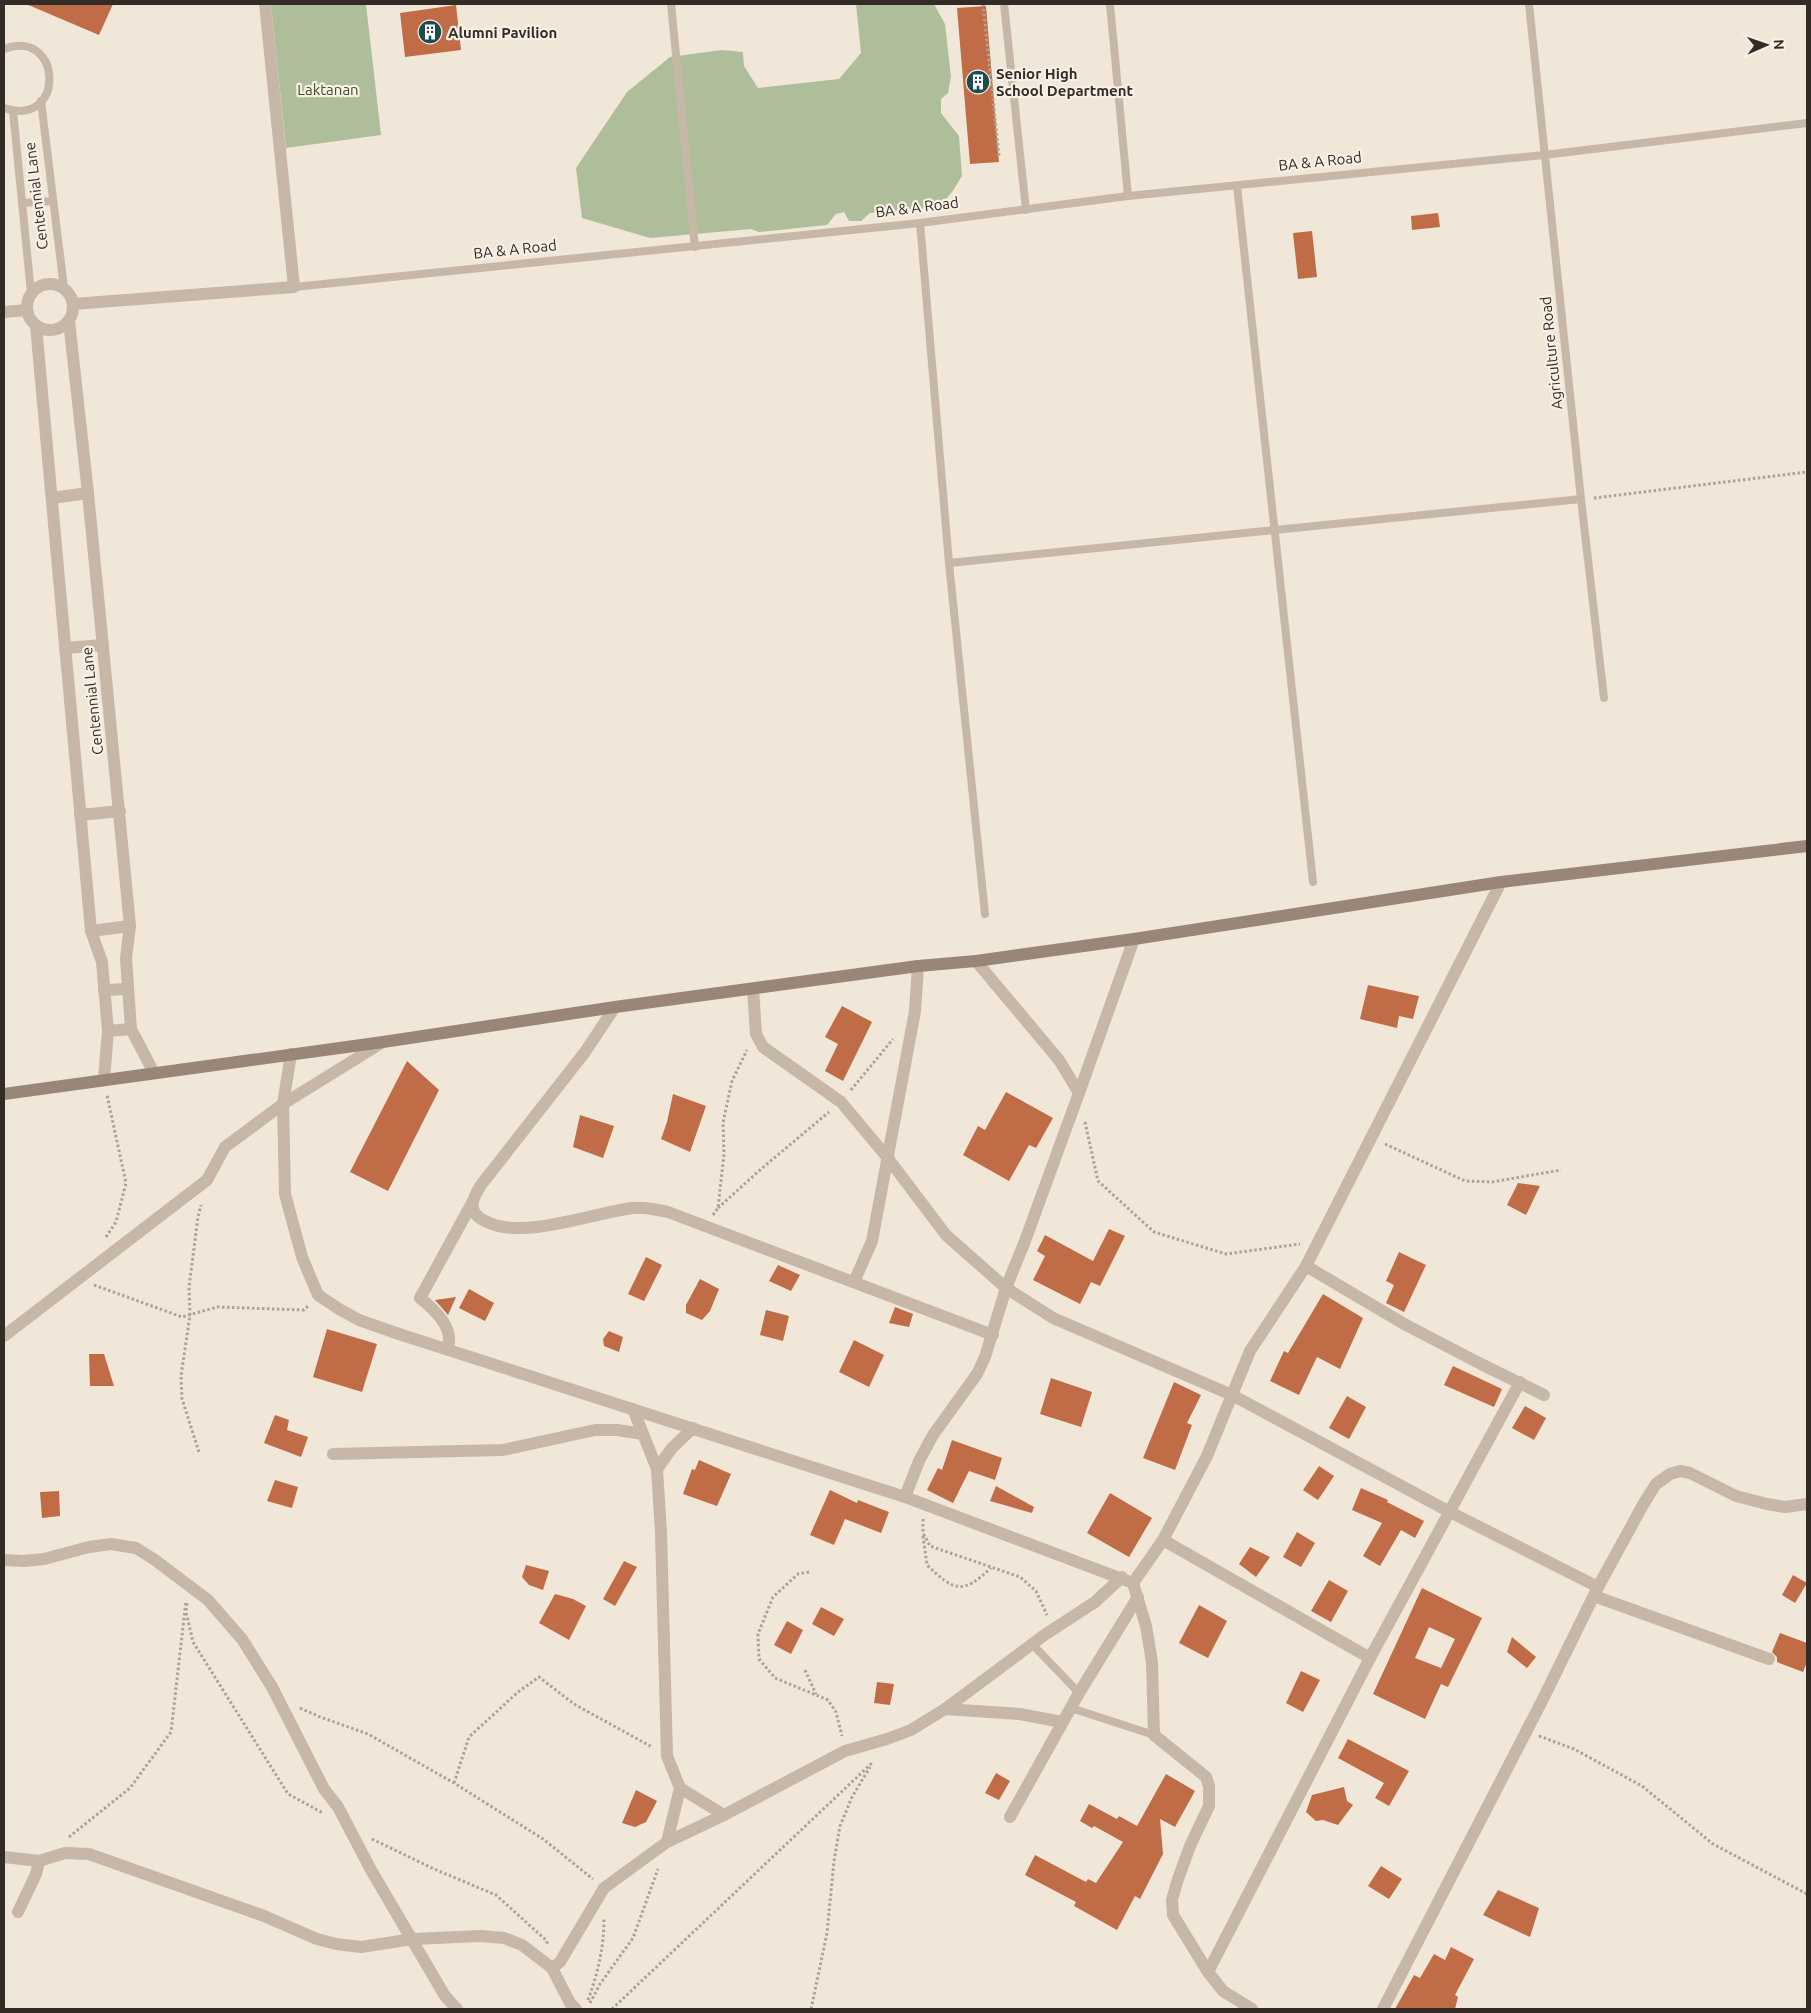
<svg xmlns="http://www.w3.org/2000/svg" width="1811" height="2013" font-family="Ubuntu,sans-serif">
<rect width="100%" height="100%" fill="#f0e7d9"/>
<g fill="#afbe9a">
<path d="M271 4H366L381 135 286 148Z"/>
<path d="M856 4H934L945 24 951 77 948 93 941 99V113L959 136 962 176 952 192 939 207 870 213 861 221H849L844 212 836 214 827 225 759 232 751 229 650 238 582 218 576 168 627 92 670 57 722 50 743 52 744 66 758 88 839 79 861 53Z"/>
</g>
<g fill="#c06d47" fill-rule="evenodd">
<path d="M26 4H113L99 35Z"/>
<path d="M456 5 461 50 405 57 400 13Z"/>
<path d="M986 6 999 162 970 164 957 8Z"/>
<path d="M1438 213 1440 227 1412 230 1411 216Z"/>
<path d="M1312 231 1317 277 1298 279 1293 233Z"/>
<path d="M1368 985 1419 996 1413 1019 1399 1016 1397 1028 1360 1019Z"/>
<path d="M842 1006 872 1022 843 1081 825 1071 838 1044 825 1037Z"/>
<path d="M407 1061 439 1090 388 1191 350 1172Z"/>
<path d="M1006 1092 1053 1118 1036 1148 1029 1145 1009 1181 963 1155 978 1126 985 1130Z"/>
<path d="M673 1094 706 1106 690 1152 661 1139 667 1122Z"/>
<path d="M580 1115 614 1126 603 1158 573 1147Z"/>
<path d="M1518 1183 1540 1186 1526 1215 1507 1205Z"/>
<path d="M1109 1229 1125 1236 1100 1286 1091 1282 1080 1304 1033 1280 1045 1256 1037 1251 1045 1235 1093 1261Z"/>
<path d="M1399 1252 1426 1265 1404 1312 1386 1303 1394 1285 1386 1281Z"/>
<path d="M646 1257 662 1265 644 1301 628 1294Z"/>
<path d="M778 1265 800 1275 791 1291 769 1281Z"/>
<path d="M700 1279 719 1289 710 1311 702 1320 686 1313V1305Z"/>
<path d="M469 1289 494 1303 485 1321 459 1308Z"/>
<path d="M1323 1294 1363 1318 1340 1369 1317 1357 1299 1395 1270 1381 1284 1351 1288 1353Z"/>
<path d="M456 1297 448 1315 435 1300Z"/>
<path d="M895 1307 913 1314 909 1327 889 1323Z"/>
<path d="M766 1310 789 1316 783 1341 760 1335Z"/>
<path d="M327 1329 377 1344 362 1392 313 1377Z"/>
<path d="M609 1331 623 1337 619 1352 604 1346 603 1339Z"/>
<path d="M854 1340 884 1355 869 1387 839 1372Z"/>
<path d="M89 1354H104L114 1386H90Z"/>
<path d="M1453 1366 1502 1389 1494 1407 1444 1385Z"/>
<path d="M1051 1378 1092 1392 1081 1427 1040 1414Z"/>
<path d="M1174 1382 1201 1395 1187 1423 1192 1425 1175 1470 1143 1458Z"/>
<path d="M1347 1396 1366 1407 1349 1439 1329 1428Z"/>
<path d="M1525 1406 1546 1418 1534 1440 1512 1428Z"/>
<path d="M275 1415 289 1420 287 1430 308 1437 301 1457 264 1443Z"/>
<path d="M952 1440 1002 1458 995 1480 969 1471 953 1503 927 1490 938 1468 942 1470Z"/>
<path d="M699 1460 731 1474 717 1506 683 1494 692 1469 695 1470Z"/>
<path d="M1319 1466 1334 1476 1318 1500 1303 1490Z"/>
<path d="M275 1480 298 1487 292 1508 267 1501Z"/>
<path d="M996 1486 1034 1507 1032 1513 990 1501Z"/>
<path d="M1361 1488 1388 1500 1387 1502 1424 1521 1415 1538 1401 1530 1380 1566 1363 1556 1382 1523 1352 1510Z"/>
<path d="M830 1490 857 1503 858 1500 889 1512 881 1533 845 1519 834 1545 810 1535Z"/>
<path d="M59 1491 60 1516 42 1518 40 1492Z"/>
<path d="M1110 1493 1152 1518 1129 1557 1087 1533Z"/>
<path d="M1297 1532 1315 1543 1301 1567 1283 1557Z"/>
<path d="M1250 1547 1270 1557 1256 1577 1239 1564Z"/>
<path d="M624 1561 637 1567 615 1606 603 1599Z"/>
<path d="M526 1565 549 1571 543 1590 529 1585 522 1577Z"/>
<path d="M1793 1575 1807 1583 1795 1603 1782 1595Z"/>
<path d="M1329 1580 1348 1591 1331 1622 1311 1611Z"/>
<path d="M1422 1588 1482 1618 1448 1687 1441 1684 1425 1719 1373 1694ZM1429 1627 1455 1639 1441 1668 1415 1658Z"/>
<path d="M555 1594 573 1599 586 1606 569 1640 539 1623Z"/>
<path d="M1199 1605 1227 1621 1208 1658 1179 1643Z"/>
<path d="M821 1607 844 1619 834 1636 812 1624Z"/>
<path d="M787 1621 803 1630 791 1654 774 1645Z"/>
<path d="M1780 1633 1807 1643V1662L1803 1672 1777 1662V1657L1772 1652Z"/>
<path d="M1512 1637 1536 1657 1527 1668 1507 1652Z"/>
<path d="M1301 1671 1320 1680 1303 1712 1286 1703Z"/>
<path d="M877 1682 894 1684 890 1705 874 1703Z"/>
<path d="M1348 1739 1409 1771 1389 1806 1375 1798 1384 1783 1338 1758Z"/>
<path d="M996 1773 1010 1781 999 1800 985 1793Z"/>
<path d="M1166 1774 1195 1791 1175 1827 1160 1819 1163 1854 1140 1899 1135 1896 1117 1930 1074 1906 1076 1902 1025 1875 1035 1855 1086 1882 1088 1879 1096 1883 1123 1842 1094 1826 1092 1828 1080 1821 1089 1804 1117 1819 1119 1816 1137 1826Z"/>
<path d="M1344 1787 1347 1801 1353 1805 1338 1825 1323 1820 1316 1821 1306 1812 1312 1795Z"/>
<path d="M636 1790 657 1801 646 1822 635 1827 622 1823Z"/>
<path d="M1381 1866 1402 1879 1389 1899 1368 1886Z"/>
<path d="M1498 1890 1539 1908 1530 1937 1483 1915Z"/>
<path d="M1451 1947 1474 1959 1455 1995 1458 1997 1455 2009H1395L1414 1975 1420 1978 1434 1954 1445 1960Z"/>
</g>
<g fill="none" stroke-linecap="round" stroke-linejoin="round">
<g stroke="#b2a190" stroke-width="3" stroke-dasharray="2.5 2.5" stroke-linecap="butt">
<path d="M983 4 999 156"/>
<path d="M1594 498 1807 472"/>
<path d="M851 1090 893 1039"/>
<path d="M1085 1122 1098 1181 1154 1232 1226 1254 1300 1244"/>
<path d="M1385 1144 1465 1181 1492 1182 1561 1170"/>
<path d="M718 1208 761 1169 829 1112"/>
<path d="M713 1215 718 1208 724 1154 723 1123 732 1081 747 1050"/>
<path d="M106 1237 116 1222 126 1183 107 1095"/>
<path d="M94 1285 182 1317 217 1307 304 1310 309 1305"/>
<path d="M199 1452 182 1399 181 1376 190 1315 189 1287 198 1217 201 1205"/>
<path d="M923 1519V1533L930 1546 1020 1577 1036 1591 1047 1615"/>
<path d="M923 1536 927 1565C954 1591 962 1595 991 1568"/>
<path d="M809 1572 798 1574 773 1597 758 1634 759 1659 775 1678 828 1700 836 1712 842 1736"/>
<path d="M187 1603 186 1612 193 1642 288 1794 323 1813"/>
<path d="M805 1670 816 1694"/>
<path d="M300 1708 320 1717 368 1734 454 1783 543 1839 593 1879"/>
<path d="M1539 1736 1574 1749 1642 1786 1713 1844 1807 1894"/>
<path d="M454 1783 469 1737 518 1692 539 1677 574 1704 652 1747"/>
<path d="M69 1837 130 1788 171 1732 186 1601"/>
<path d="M372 1839 434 1869 496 1895 547 1941V1945"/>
<path d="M588 2000C598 1973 604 1947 604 1918"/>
<path d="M590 2003 600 1984 633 1938 658 1869"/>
<path d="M612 2009 873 1762"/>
<path d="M811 2009 827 1933 834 1861 840 1826 852 1797 870 1767"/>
</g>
<g stroke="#c7b7a6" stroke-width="8">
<path d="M671 4 695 247"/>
<path d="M1004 4 1026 210"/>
<path d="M1110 4 1128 196"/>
<path d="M1529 4 1581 499 1604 698"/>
<path d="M4 49C63 27 66 129 4 108"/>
<path d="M41 101 64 288"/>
<path d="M13 111 31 293"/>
<path d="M1237 186 1313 882"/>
<path d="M23 203 53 201"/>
<path d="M920 223 949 563 985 914"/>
<path d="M294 287 920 223 1128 196 1544 155 1807 123"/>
<path d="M949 563 1581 499"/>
<path d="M1033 1645 1079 1693"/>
<path d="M1071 1708 1154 1735"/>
</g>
<g stroke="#c7b7a6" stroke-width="12">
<circle cx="50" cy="307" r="23"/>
<path d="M73 304 294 287 265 4"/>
<path d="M4 312 27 310"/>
<path d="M69 321 88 493 130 926 126 958 131 1029 154 1073"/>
<path d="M36 326 91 931 102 962 108 1031 104 1079"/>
<path d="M52 498 88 493"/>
<path d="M65 648 103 645"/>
<path d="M80 815 120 811"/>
<path d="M91 931 130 926"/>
<path d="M753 989 756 1034 763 1047 841 1102 887 1157 946 1235 1006 1288 1053 1318 1232 1395 1450 1512 1598 1587"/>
<path d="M104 990 128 989"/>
<path d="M615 1007 585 1052 481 1185C472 1199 467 1211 483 1220 519 1241 587 1215 626 1209 641 1206 654 1209 668 1212L993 1335"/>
<path d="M108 1031 131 1029"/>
<path d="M291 1054 283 1104 285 1194 302 1257 318 1295 339 1309 359 1320 402 1335 905 1497 1133 1583 1146 1626 1152 1662 1154 1735 1206 1777 1209 1786V1806L1190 1846 1177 1882 1172 1900 1173 1915 1208 1972 1223 1991 1252 2009"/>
<path d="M1079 1093 1134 939"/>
<path d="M1306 1266 1406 1325 1481 1364 1544 1395"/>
<path d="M854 1282 872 1241 915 1011 918 966"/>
<path d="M4 1336 207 1180 225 1147 283 1104 383 1042"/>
<path d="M447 1349C456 1329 434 1309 420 1298L472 1203"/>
<path d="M333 1454 503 1450 595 1430H617L643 1434"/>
<path d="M657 1469 672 1448 693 1428"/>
<path d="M905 1497 919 1461 933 1435 977 1374 985 1357 1006 1288 1025 1241 1079 1093 1059 1060 976 961"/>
<path d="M1163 1540 1370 1658"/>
<path d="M4 1560 24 1561 44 1559 89 1547 111 1544 136 1548 155 1560 208 1600 242 1639 272 1687 324 1789 338 1807 371 1870 445 1996 457 2009"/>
<path d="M1133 1583 1163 1540 1207 1456 1250 1351 1306 1266 1501 882"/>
<path d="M1594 1596 1769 1659"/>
<path d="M945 1709 1020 1714 1062 1722"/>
<path d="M680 1788 724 1815"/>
<path d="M1010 1817 1079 1693 1138 1597"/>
<path d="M667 1842 724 1815 845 1751 887 1739 911 1730 945 1709 1043 1636 1095 1602 1122 1577"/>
<path d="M4 1857 39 1861"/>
<path d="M18 1912 36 1874 39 1861 65 1853 89 1854 264 1916 317 1939 336 1944 361 1947 413 1939 481 1936 504 1938 522 1945 552 1968 560 1962 604 1888 667 1842 680 1788 667 1756 661 1532 657 1469 633 1409"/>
<path d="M552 1968 570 2003 576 2009"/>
<path d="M1208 1972 1370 1658 1520 1382"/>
<path d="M1383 2009 1543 1699 1598 1587 1644 1503 1656 1484 1670 1474 1680 1471 1690 1473 1736 1496 1767 1504 1785 1507 1807 1504"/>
</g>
<path stroke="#9a8677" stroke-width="12" d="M4 1094 383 1042 615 1007 918 966 976 961 1134 939 1501 882 1807 846"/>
</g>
<defs>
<g id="building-disc" transform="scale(1.25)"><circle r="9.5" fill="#1e4b52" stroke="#f8f0e5"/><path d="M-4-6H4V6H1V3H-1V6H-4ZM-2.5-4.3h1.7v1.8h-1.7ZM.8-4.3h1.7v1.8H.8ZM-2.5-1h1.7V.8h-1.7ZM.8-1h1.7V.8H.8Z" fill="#fff"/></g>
</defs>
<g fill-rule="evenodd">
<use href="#building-disc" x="430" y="32"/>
<use href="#building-disc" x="978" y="82"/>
</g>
<g text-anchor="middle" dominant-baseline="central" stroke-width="4.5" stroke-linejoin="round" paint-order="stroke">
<g font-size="15" font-weight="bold" fill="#332b26" stroke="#f8f0e5" text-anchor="start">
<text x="448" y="32">Alumni Pavilion</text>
<text x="996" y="73">Senior High<tspan x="996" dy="17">School Department</tspan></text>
</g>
<g font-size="15" fill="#40502b" stroke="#f8f0e5">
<text x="328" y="89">Laktanan</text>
</g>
<g font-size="15" fill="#332b26" stroke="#f8f0e5">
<text transform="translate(1320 161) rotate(-6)">BA &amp; A Road</text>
<text transform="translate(36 196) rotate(-97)">Centennial Lane</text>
<text transform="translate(917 207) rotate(-7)">BA &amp; A Road</text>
<text transform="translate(515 249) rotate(-6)">BA &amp; A Road</text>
<text transform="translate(1551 353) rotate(-96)">Agriculture Road</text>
<text transform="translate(92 701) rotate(-96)">Centennial Lane</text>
</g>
</g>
<rect width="1811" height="2013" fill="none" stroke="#332b26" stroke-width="10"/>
<g transform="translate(1766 45) rotate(88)" stroke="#f8f0e5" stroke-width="4" paint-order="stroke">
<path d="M0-4L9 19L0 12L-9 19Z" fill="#332b26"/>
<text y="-8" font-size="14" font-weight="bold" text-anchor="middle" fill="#332b26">N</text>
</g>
</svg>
